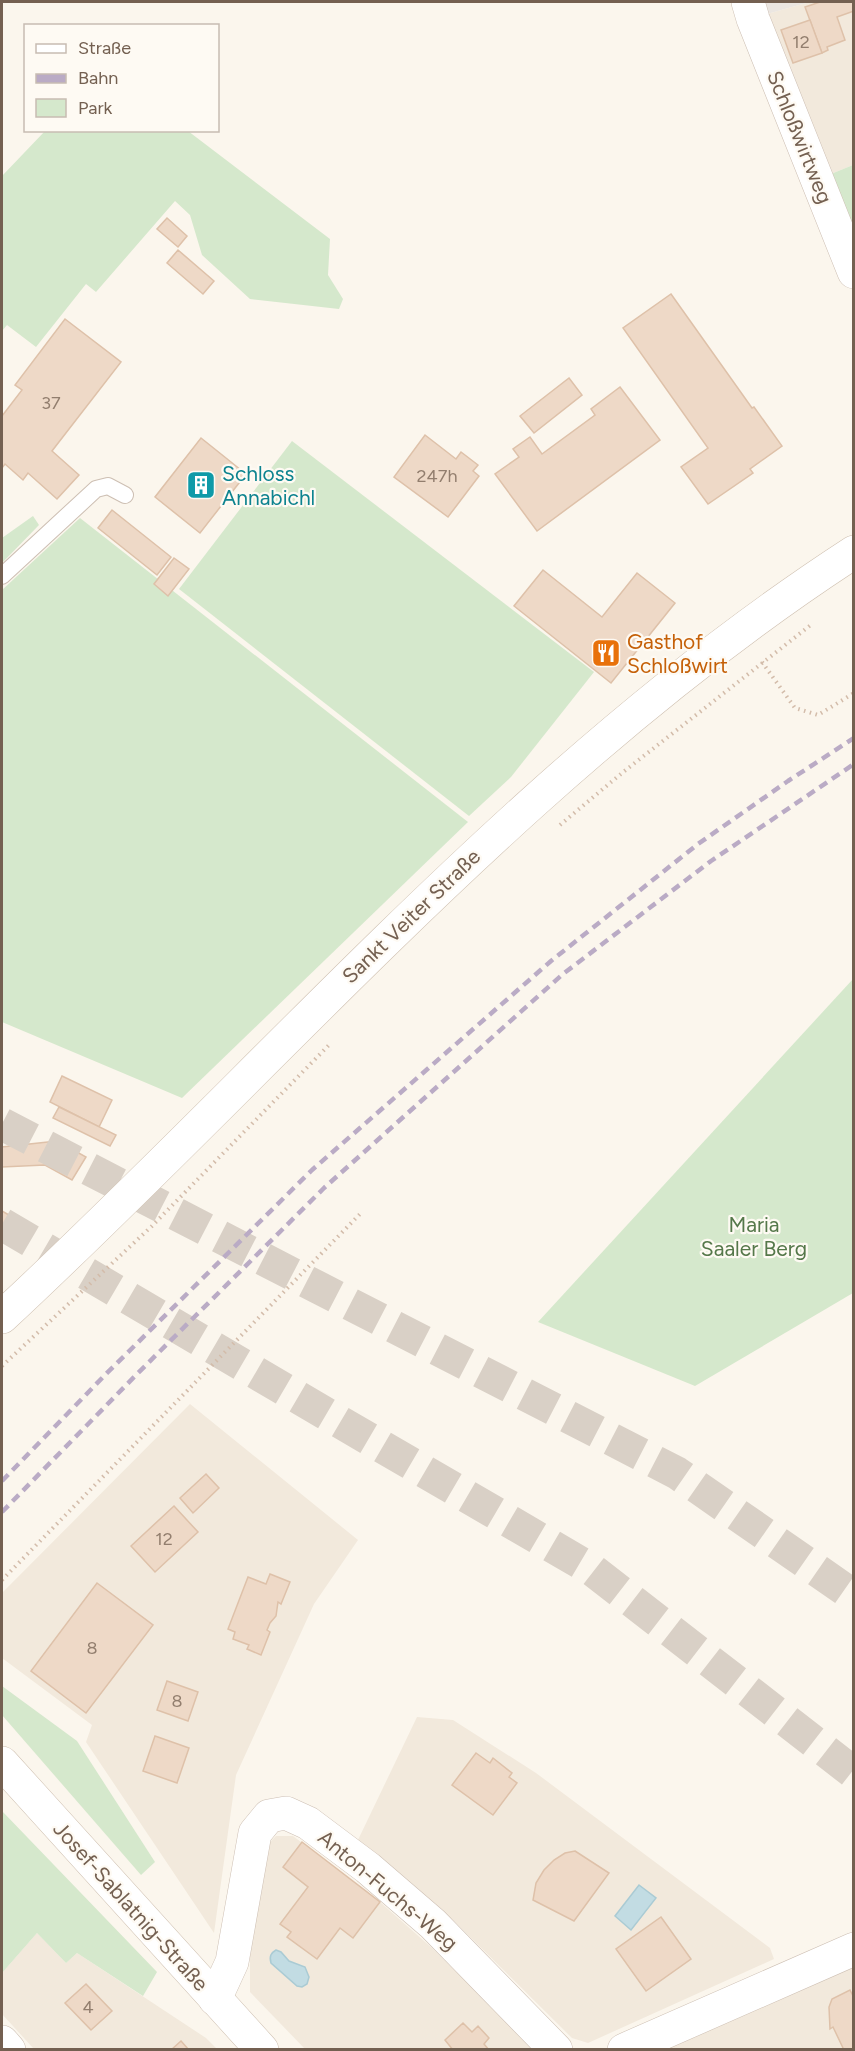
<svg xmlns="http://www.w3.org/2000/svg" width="855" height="2051" font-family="Figtree,sans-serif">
<rect width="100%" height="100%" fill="#fbf6ed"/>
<g fill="#f2e9dc">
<path d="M810 2H853V165L831 174 767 14Z"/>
<path d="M190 1404 358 1540 314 1604 236 1775 214 1933 86 1742 92 1725 2 1658V1593Z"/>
<path d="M417 1717 453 1720 536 1773 770 1948 774 1959 588 2043 572 2038 454 1921 357 1842Z"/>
<path d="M276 1836H293L380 1902 432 1948 534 2049H305L250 1992V1956L265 1847Z"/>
<path d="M37 1933 66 1963 77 1953 206 2038 217 2049H34L2 2014V1973Z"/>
<path d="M853 1967V2049H660Z"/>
</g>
<path fill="#ebe6e1" d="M764 2H810L767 14Z"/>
<g fill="#d5e8cc">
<path d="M45 131H188L330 239 328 275 343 299 339 309 250 299 202 255 190 215 175 201 96 292 86 284 36 347 7 325 2 331V176Z"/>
<path d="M853 165V230L831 174Z"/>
<path d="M292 441 594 672 511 777 469 816 179 589Z"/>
<path d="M33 516 39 525 2 563V538Z"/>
<path d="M80 518 468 822 182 1098 2 1022V590Z"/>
<path d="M853 979V1293L695 1386 538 1322Z"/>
<path d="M2 1686 77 1741 155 1862 141 1875 2 1715Z"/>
<path d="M2 1811 157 1972 143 1996 77 1953 66 1963 37 1933 2 1973Z"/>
</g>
<g fill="#c2dce3" stroke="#aacbd4" stroke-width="1.5">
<path d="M639 1885 656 1898 631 1930 615 1916Z"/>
<path d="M276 1950 281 1952 289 1961 305 1967 309 1977 307 1984 302 1987 297 1986 271 1963C269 1956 271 1953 276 1950Z"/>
</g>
<g fill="#eed9c7" stroke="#dec1a9" stroke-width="1.5">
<path d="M820 2H854V11L837 17 845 40 827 47 828 50 822 53 805 7Z"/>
<path d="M810 20 822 53 793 63 781 30Z"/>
<path d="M167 218 187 236 178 247 157 229Z"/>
<path d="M178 250 214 281 203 294 167 263Z"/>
<path d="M671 294 752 408 754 407 782 446 750 469 753 473 708 504 681 467 708 448 623 328Z"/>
<path d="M65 319 121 362 52 451 79 475 57 499 28 473 23 480 5 464 2 468V416L22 390 15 385Z"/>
<path d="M569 378 582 395 534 433 520 416Z"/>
<path d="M620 387 660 440 537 531 495 474 519 457 513 449 530 437 542 454 595 415 591 409Z"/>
<path d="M425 435 456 459 461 452 478 465 473 471 479 476 448 517 394 477Z"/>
<path d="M201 438 246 474 200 533 155 497Z"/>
<path d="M112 510 171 557 157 575 98 528Z"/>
<path d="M174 558 189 569 168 596 154 584Z"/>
<path d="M543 570 602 617 637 573 675 603 611 683 514 606Z"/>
<path d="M62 1076 112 1100 99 1127 50 1102Z"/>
<path d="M59 1107 116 1135 110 1146 53 1118Z"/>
<path d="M57 1141 86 1157 72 1180 45 1165 2 1167V1147Z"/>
<path d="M2 1211 21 1222 8 1244 2 1240Z"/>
<path d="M206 1474 219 1488 193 1513 180 1498Z"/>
<path d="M174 1506 198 1532 155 1572 131 1546Z"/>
<path d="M270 1574 290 1582 281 1604 278 1602 276 1616 270 1623 267 1630 270 1632 261 1655 247 1649 249 1645 233 1639 235 1632 228 1629 248 1577 266 1584Z"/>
<path d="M97 1583 153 1625 86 1713 31 1671Z"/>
<path d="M167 1681 198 1692 188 1721 157 1710Z"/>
<path d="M155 1736 189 1748 177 1783 143 1771Z"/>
<path d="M476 1753 490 1763 493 1758 512 1773 509 1777 517 1783 493 1815 452 1785Z"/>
<path d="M302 1842 380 1902 353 1938 340 1928 317 1959 287 1937 291 1932 280 1924 308 1887 283 1867Z"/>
<path d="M575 1851 609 1873 574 1921 533 1900 536 1883 544 1870 554 1860 565 1853Z"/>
<path d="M661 1917 691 1959 646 1991 616 1949Z"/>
<path d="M86 1984 112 2011 91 2030 65 2003Z"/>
<path d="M850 1990 854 1998V2050H844L833 2027 830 2029 829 2007 832 1999Z"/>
<path d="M463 2023 472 2032 478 2026 489 2038 484 2044 489 2050H453L445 2040Z"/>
<path d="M181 2041 189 2050H171Z"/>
</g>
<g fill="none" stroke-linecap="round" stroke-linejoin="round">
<g stroke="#d9d0c6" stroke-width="33" stroke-dasharray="33 16" stroke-linecap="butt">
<path d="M2 1124 677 1473 854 1596"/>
<path d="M2 1224 591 1569 854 1773"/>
</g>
<g stroke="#cdbfb3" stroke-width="18">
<path id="lane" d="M2 576 96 489 108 486 125 495"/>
</g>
<g stroke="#cdbfb3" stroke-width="34">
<g id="street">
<path d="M748 2 753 19 854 272"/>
<path d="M215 1999 232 1962 255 1833 269 1816 286 1813 308 1823 368 1868 433 1924 556 2050"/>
<path d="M2 2042 9 2050"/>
<path d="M624 2050 854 1949"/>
</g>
</g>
<g stroke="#cfc0b1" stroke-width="34">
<g id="secondary">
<path d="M2 1317C281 1058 530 762 854 552"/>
<path d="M2 1763 262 2050"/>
</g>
</g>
<g stroke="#d3bcaa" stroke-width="4" stroke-dasharray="1.5 4.5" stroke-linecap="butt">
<path d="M762 662 795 708 818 715 854 693"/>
<path d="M560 825 622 773 812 624"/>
<path d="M2 1366 152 1226 329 1045"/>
<path d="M2 1580 361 1213"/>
</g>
<use href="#lane" stroke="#fff" stroke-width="16"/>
<use href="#street" stroke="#fff" stroke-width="33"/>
<use href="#secondary" stroke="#fff" stroke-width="33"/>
<g stroke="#baabc5" stroke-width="4.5" stroke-dasharray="9 6" stroke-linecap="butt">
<path d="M2 1481 106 1374 312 1170 551 961 698 844 788 781 854 738"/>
<path d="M2 1512 136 1375 324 1188 563 974 711 861 854 764"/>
</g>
</g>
<defs>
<g id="building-square" transform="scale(1.5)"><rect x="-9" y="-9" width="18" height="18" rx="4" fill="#0f9aa8" stroke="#fefaf3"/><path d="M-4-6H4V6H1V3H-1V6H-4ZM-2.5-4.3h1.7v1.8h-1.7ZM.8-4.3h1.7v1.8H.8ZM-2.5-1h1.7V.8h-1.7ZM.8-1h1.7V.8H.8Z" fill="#fff"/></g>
<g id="restaurant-square" transform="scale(1.5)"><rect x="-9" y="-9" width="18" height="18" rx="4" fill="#e8710a" stroke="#fefaf3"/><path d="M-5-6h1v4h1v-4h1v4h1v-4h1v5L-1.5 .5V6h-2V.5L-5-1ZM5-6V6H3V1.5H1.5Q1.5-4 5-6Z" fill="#fff"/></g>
</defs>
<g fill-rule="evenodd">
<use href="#building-square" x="201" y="485"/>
<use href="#restaurant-square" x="606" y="653"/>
</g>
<g text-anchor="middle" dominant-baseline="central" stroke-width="4.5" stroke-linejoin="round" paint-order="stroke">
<g font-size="18" fill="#927e6e">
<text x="801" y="42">12</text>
<text x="51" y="403">37</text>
<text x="437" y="476">247h</text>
<text x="164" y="1539">12</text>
<text x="92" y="1648">8</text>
<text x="177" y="1701">8</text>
<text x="88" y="2007">4</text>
</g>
<g font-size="21" fill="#746051" stroke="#fefaf3">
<text transform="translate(800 137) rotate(68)">Schloßwirtweg</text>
<text transform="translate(411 916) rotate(-44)">Sankt Veiter Straße</text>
<text transform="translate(388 1890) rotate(40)">Anton-Fuchs-Weg</text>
<text transform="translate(131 1906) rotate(48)">Josef-Sablatnig-Straße</text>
</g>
<g font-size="21" fill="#0d838f" stroke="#fefaf3" text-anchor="start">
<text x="222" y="473">Schloss<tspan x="222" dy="24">Annabichl</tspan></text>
</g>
<g font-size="21" fill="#c56008" stroke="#fefaf3" text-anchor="start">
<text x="627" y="641">Gasthof<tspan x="627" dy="24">Schloßwirt</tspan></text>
</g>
<g font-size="21" fill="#55784a" stroke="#fefaf3">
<text x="754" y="1224">Maria<tspan x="754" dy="24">Saaler Berg</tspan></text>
</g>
</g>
<rect width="855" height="2051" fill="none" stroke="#746051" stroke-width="6"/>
<rect x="24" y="24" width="195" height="108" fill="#fefaf3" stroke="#c7bcb2" stroke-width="1.5"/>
<rect x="36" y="44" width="30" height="9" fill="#ffffff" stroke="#c7bcb2" stroke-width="1.5"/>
<text x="78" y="54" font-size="18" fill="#746051">Straße</text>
<rect x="36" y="74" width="30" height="9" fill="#baabc5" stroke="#c7bcb2" stroke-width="1.5"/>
<text x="78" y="84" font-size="18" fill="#746051">Bahn</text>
<rect x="36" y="99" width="30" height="18" fill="#d5e8cc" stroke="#c7bcb2" stroke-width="1.5"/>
<text x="78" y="114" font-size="18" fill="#746051">Park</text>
</svg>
